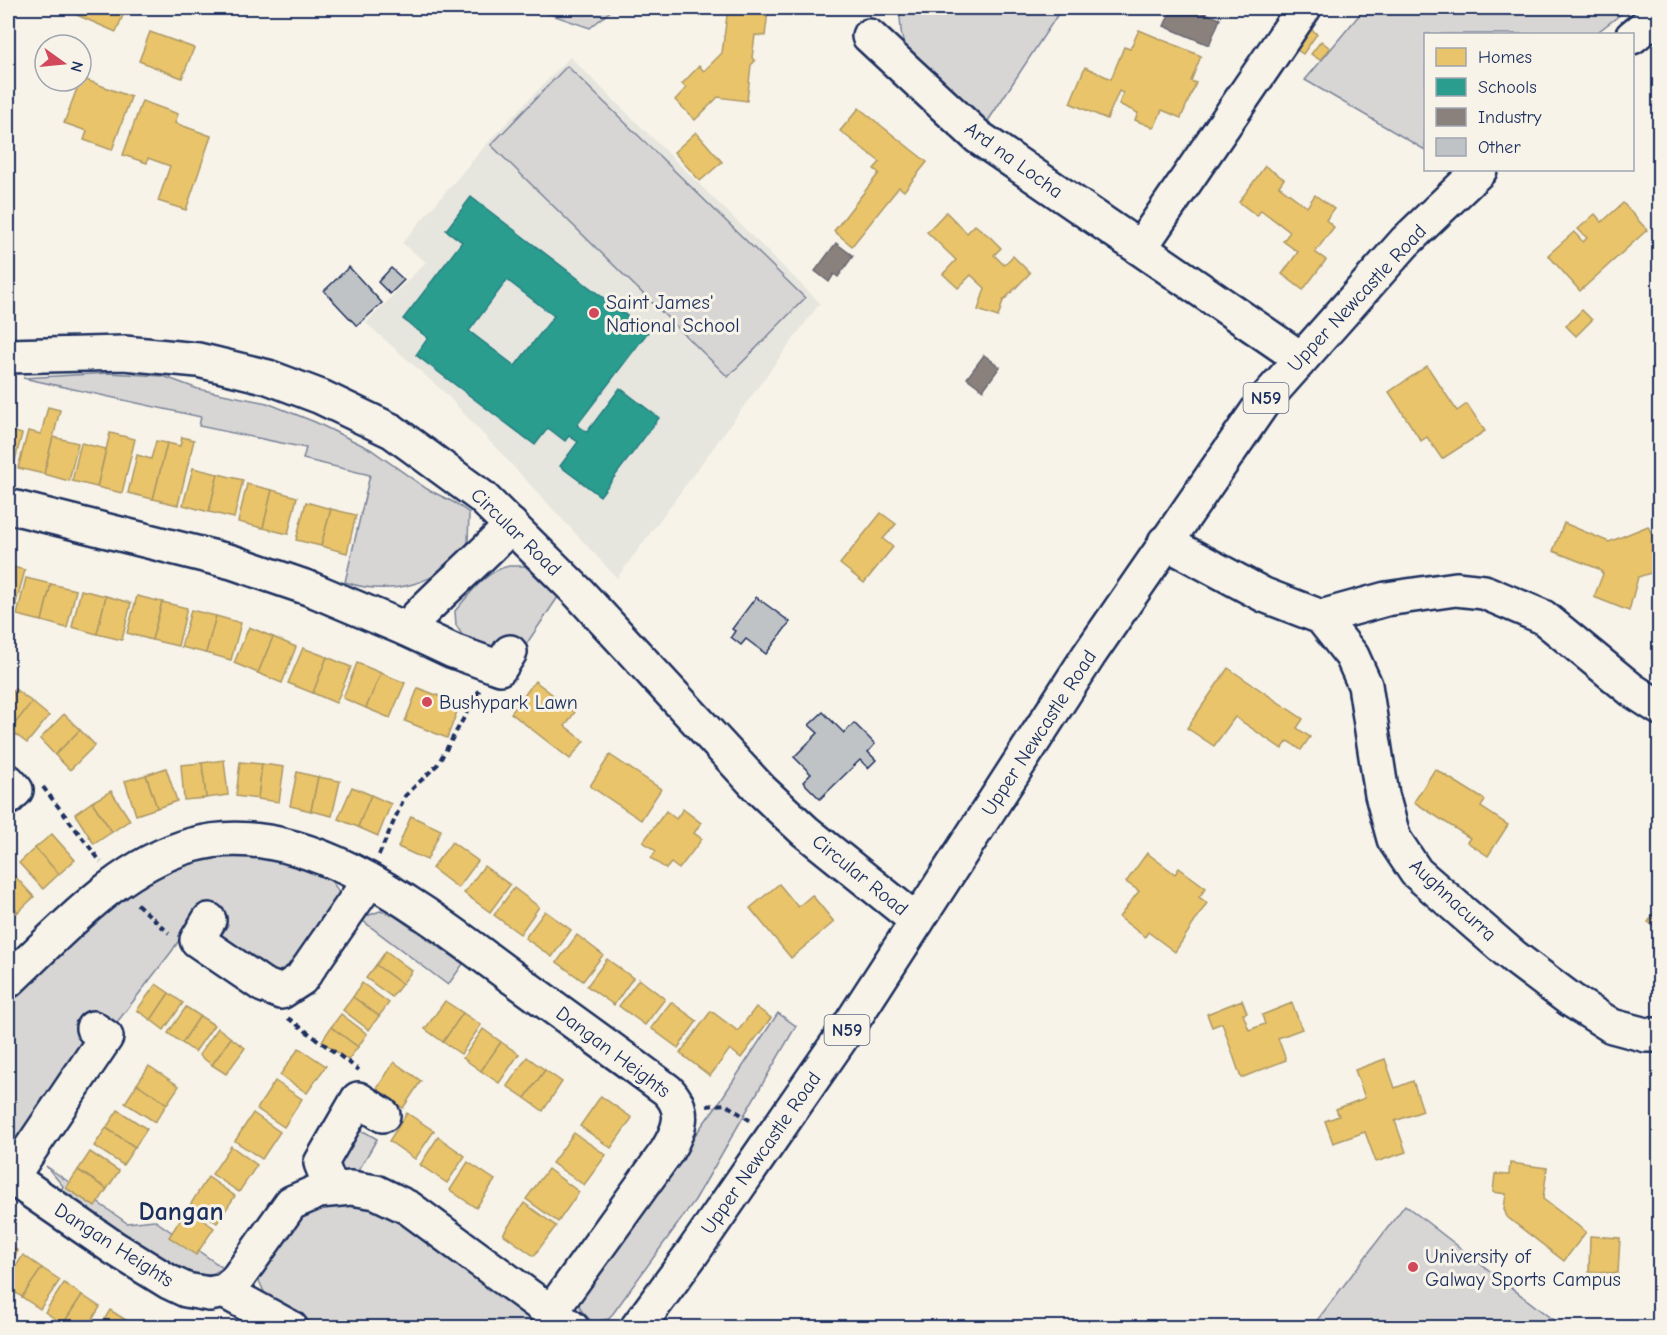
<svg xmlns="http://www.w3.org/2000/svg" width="1667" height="1335" font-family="'Comic Neue',sans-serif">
<rect width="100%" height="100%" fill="#f7f3e8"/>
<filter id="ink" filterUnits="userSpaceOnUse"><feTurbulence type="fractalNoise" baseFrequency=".0167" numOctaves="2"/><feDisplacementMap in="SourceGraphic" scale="12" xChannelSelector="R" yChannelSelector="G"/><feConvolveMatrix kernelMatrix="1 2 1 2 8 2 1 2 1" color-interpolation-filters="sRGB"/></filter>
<g filter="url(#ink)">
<path fill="#e6e5de" d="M570 57 820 303 617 578 444 392 366 323 426 262 402 243 492 138Z"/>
<g fill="#d7d6d4" stroke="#798299" stroke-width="1.5">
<path d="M532 8H614L590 28Z"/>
<path d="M897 8H1062L986 124 906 48C897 31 904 22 897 8Z"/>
<path d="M1365 8H1629L1595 34H1426L1425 150 1305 80Z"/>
<path d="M567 66 805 298 728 377 491 145Z"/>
<path d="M108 373 163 376 198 389 267 403 315 422 370 449 427 489 455 503 469 513 468 542C444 585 389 597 345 582L370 475 303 459 306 448 199 426 201 417 23 378Z"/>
<path d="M509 566H525L558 597 521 652 494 651 459 641 462 635 456 625 455 611C470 594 485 571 509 566Z"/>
<path d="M267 851C290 861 337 870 340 899L292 967 272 973 218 940 228 925 200 908 172 951 111 1030 88 1038 19 1137 8 1145V996L115 900 171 863Z"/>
<path d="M380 911 393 915 463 964 448 985 363 921 367 916Z"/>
<path d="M778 1013 796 1026 695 1200 609 1319 592 1322 581 1310 577 1299 581 1290 720 1101Z"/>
<path d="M355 1131 365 1132 377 1139 356 1175 339 1172 336 1149Z"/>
<path d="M46 1166 127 1223 154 1220 223 1268C218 1271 212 1275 206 1275 175 1276 89 1212 60 1192L63 1186Z"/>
<path d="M378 1203 542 1327H319L278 1306 265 1294 259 1281 260 1272 289 1225 320 1204Z"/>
<path d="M1405 1205 1562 1327H1312Z"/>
</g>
<g fill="#e9c46a" stroke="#ab9766" stroke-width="1.5">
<path d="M80 8H126L116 32 77 15Z"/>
<path d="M728 8H758V10L768 11 765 36 755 35 752 58 755 61 751 65 747 101 718 97 695 120 675 100 686 88 682 84 699 66 704 71 722 53Z"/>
<path d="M1307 26 1317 34 1303 54 1293 47Z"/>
<path d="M1139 30 1201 56 1191 81 1196 83 1181 118 1162 110 1154 128 1135 120 1138 113 1119 104 1123 93 1119 91 1107 119 1070 103 1085 67 1111 79 1124 47 1130 49Z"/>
<path d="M150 32 194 48 182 78 139 61Z"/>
<path d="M1321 41 1330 48 1320 60 1311 54Z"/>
<path d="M81 78 131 97 112 150 84 140 87 131 64 123Z"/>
<path d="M142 101 178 114 175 123 211 136 186 210 158 201 170 166 148 158 147 163 123 155Z"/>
<path d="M859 108 927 162 904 191 899 187 852 246 834 231 879 173 874 169 880 162 840 131Z"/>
<path d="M696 132 722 162 700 181 674 152Z"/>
<path d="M1265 166 1284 179 1279 186 1307 207 1315 195 1334 209 1326 220 1334 227 1315 252 1326 260 1303 290 1282 274 1298 252 1283 241 1290 232 1261 210 1257 216 1239 202Z"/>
<path d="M1623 203 1647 230 1580 291 1548 255 1574 232 1583 242 1587 238 1578 229 1595 214 1602 222Z"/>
<path d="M946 212 967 233 975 225 990 237 1001 248 994 255 1004 265 1013 256 1030 273 1003 301 998 317 978 310 985 288 971 275 958 288 943 274 956 260 927 232Z"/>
<path d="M1582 310 1592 320 1576 336 1566 326Z"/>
<path d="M1427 366 1457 411 1467 404 1485 431 1442 459 1427 437 1421 441 1389 392Z"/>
<path d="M48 407 60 410 44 474 18 468 28 431 41 434Z"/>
<path d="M8 430 22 434 12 472 8 470Z"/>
<path d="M110 433 135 439 122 493 97 487Z"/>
<path d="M53 437 78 443 69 481 44 474Z"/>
<path d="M182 437 194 440 178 505 153 499 167 443 180 446Z"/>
<path d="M156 441 167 443 153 499 128 493 137 455 151 459Z"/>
<path d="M81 443 106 449 97 487 72 481Z"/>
<path d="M193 468 218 474 209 512 183 505Z"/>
<path d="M218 474 243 480 234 518 209 512Z"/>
<path d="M247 484 272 490 263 528 238 522Z"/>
<path d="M272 490 297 497 288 534 263 528Z"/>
<path d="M306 502 331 509 321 546 296 540Z"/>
<path d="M331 509 356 515 347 553 321 546Z"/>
<path d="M881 513 896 524 883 539 893 547 864 583 840 564Z"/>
<path d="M1564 523 1609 542 1648 526 1653 537 1660 535V570L1638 577 1629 611 1594 597 1603 574 1599 569 1553 551Z"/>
<path d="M8 566 25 570 15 607 8 605Z"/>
<path d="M26 578 51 584 42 621 17 615Z"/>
<path d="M51 584 76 590 67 628 42 621Z"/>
<path d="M81 590 106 596 97 634 72 627Z"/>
<path d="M106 596 131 603 122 640 97 634Z"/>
<path d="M137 596 162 602 152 640 127 633Z"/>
<path d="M162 602 187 608 178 646 152 640Z"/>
<path d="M191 610 216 616 206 653 181 647Z"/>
<path d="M216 616 241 623 231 660 206 653Z"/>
<path d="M249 627 273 637 258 673 234 663Z"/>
<path d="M273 637 296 647 282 683 258 673Z"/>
<path d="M303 648 327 657 313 693 288 683Z"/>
<path d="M327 657 351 667 336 703 313 693Z"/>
<path d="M357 663 381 673 366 708 343 698Z"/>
<path d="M1228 668 1303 719 1297 728 1310 737 1301 750 1288 741 1282 749 1235 717 1214 746 1187 728Z"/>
<path d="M381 673 405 683 390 718 366 708Z"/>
<path d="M535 681 575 712 565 726 584 741 570 759 511 713Z"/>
<path d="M418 688 460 704 447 738 405 721Z"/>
<path d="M15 689 32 702 10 730 8 728V698Z"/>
<path d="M32 702 49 716 27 743 10 730Z"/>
<path d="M64 714 80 730 55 755 40 739Z"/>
<path d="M80 730 95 745 70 770 55 755Z"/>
<path d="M610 755 661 789 641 820 590 786Z"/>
<path d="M224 760 228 795 206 798 202 763Z"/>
<path d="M240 762 262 764 258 799 236 796Z"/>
<path d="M202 763 206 798 184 800 181 765Z"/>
<path d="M262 764 284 767 279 802 258 799Z"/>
<path d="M166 768 177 801 157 808 146 775Z"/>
<path d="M1435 769 1485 800 1481 807 1508 825 1488 856 1467 842 1470 838 1414 802Z"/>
<path d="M297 772 318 777 311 811 290 806Z"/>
<path d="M146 775 157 808 136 815 125 781Z"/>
<path d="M318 777 340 781 332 816 311 811Z"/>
<path d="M352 787 371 795 358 827 338 819Z"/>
<path d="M111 791 130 820 112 832 92 802Z"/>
<path d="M371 795 391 804 378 836 358 827Z"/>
<path d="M92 802 112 832 94 844 75 814Z"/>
<path d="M683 809 701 823 694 833 702 839 679 869 671 863 666 869 651 858 656 851 643 842 666 811 676 819Z"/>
<path d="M411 816 441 830 427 860 398 847Z"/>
<path d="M52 834 75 860 59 874 35 848Z"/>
<path d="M452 842 478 861 458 888 432 868Z"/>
<path d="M35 848 59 874 43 889 19 863Z"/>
<path d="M1147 853 1175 874 1179 868 1206 888 1199 897 1207 903 1175 952 1148 932 1145 937 1119 917 1139 891 1126 882Z"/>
<path d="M484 866 510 885 490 912 464 893Z"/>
<path d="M10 871 34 897 18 912 8 900V874Z"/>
<path d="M779 884 798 907 812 895 834 922 791 958 750 908Z"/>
<path d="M514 888 539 907 520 934 494 915Z"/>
<path d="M8 900 18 912 8 921Z"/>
<path d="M1660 905V930L1648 922Z"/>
<path d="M545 911 571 930 552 957 525 938Z"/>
<path d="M577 935 603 955 583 981 557 962Z"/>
<path d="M386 951 412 971 402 984 376 965Z"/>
<path d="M607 959 633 978 614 1005 587 986Z"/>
<path d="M376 965 402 984 392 997 366 978Z"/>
<path d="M639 979 665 999 645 1025 619 1006Z"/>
<path d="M362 983 389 1003 379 1016 353 997Z"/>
<path d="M156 984 169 993 151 1020 137 1010Z"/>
<path d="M169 993 183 1003 164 1030 151 1020Z"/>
<path d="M353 997 379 1016 369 1030 343 1010Z"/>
<path d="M1242 1000 1247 1013 1243 1014 1249 1030 1265 1024 1262 1015 1292 1003 1302 1029 1278 1038 1286 1060 1241 1078 1222 1023 1212 1027 1207 1014Z"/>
<path d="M445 1001 463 1013 443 1042 425 1029Z"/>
<path d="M671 1002 697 1021 678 1048 651 1028Z"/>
<path d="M186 1007 200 1016 182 1043 168 1033Z"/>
<path d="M756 1007 771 1018 741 1058 730 1049 710 1076 680 1053 711 1011 738 1031Z"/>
<path d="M463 1013 481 1025 461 1054 443 1042Z"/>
<path d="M341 1014 367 1034 358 1047 331 1027Z"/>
<path d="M200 1016 214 1025 195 1052 182 1043Z"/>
<path d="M331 1027 358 1047 348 1060 322 1041Z"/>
<path d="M218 1028 231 1038 212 1065 199 1055Z"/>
<path d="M483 1029 501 1042 481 1071 463 1058Z"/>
<path d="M231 1038 245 1048 226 1074 212 1065Z"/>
<path d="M501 1042 519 1054 499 1083 481 1071Z"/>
<path d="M299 1048 326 1066 307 1093 280 1075Z"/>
<path d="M527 1057 545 1070 525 1098 507 1086Z"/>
<path d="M1385 1059 1395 1088 1413 1081 1423 1111 1395 1121 1406 1152 1376 1162 1365 1132 1333 1143 1325 1121 1339 1116 1336 1109 1365 1098 1355 1070Z"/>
<path d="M394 1062 421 1081 403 1108 376 1090Z"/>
<path d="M149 1066 179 1086 167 1104 137 1084Z"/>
<path d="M545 1070 562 1082 543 1111 525 1098Z"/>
<path d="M275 1081 302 1099 284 1127 257 1109Z"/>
<path d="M137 1084 167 1104 155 1122 125 1103Z"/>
<path d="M601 1096 632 1118 611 1148 580 1126Z"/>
<path d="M118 1110 147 1129 135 1147 106 1128Z"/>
<path d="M253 1113 280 1132 262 1159 235 1141Z"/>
<path d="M407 1113 434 1131 415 1159 389 1141Z"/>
<path d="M106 1128 135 1147 123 1165 94 1146Z"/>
<path d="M574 1133 606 1155 584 1185 552 1163Z"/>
<path d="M438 1137 465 1156 447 1183 420 1165Z"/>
<path d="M231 1146 257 1165 239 1192 212 1174Z"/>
<path d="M90 1152 119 1171 107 1189 78 1170Z"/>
<path d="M468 1162 495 1180 476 1208 450 1190Z"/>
<path d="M1510 1163 1547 1168 1543 1199 1586 1232 1564 1261 1507 1217 1504 1209 1506 1194 1493 1192 1495 1174 1509 1175Z"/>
<path d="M548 1169 579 1192 558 1222 526 1199Z"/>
<path d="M78 1170 107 1189 95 1207 66 1188Z"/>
<path d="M208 1177 235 1196 217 1223 190 1205Z"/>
<path d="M524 1203 556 1226 534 1256 503 1234Z"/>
<path d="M187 1209 214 1228 196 1255 169 1237Z"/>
<path d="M1590 1236 1620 1238 1618 1273 1589 1272Z"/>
<path d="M8 1244 18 1251 8 1267Z"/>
<path d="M23 1255 42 1268 22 1297 8 1287V1279Z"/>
<path d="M42 1268 60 1280 40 1309 22 1297Z"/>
<path d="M64 1283 82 1295 63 1324 45 1312Z"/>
<path d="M82 1295 100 1307 87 1328H68L63 1324Z"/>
<path d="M110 1310 129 1322 125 1328H99Z"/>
</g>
<path fill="#2a9d8f" stroke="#267c80" stroke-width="1.5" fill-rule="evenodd" d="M471 197 648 332 577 425 587 432 620 388 659 418 600 496 560 466 578 442 569 436 565 441 548 428 535 445 416 355 428 338 403 319 462 242 446 230ZM507 280 554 316 515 366 469 331Z"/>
<g fill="#8a817c" stroke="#696873" stroke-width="1.5">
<path d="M1172 8H1192L1220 19 1209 45 1164 26Z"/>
<path d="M836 243 853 256 838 277 834 274 829 282 815 271Z"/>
<path d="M984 355 1000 367 983 390 967 378Z"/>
</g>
<g fill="#c0c3c5" stroke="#1b2f5e" stroke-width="1.5">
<path d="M349 267 382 303 357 326 324 291Z"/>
<path d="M391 268 404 280 390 294 378 282Z"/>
<path d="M756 597 790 622 766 654 746 639 741 645 731 637 735 631 732 629Z"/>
<path d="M823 712 844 733 854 723 875 744 868 752 876 760 868 768 860 760 820 799 803 782 811 774 794 757 818 733 809 725Z"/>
</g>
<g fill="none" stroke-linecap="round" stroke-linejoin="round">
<g stroke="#1b2f5e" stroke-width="38">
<g id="minor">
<path d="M869 36 978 137 1300 358"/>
<path d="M1140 248 1304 8"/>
<path d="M8 356 124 353 198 360 268 377 321 397 392 431 482 497 579 593 761 790 805 831 917 921"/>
<path d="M8 506 232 562 311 589 406 629C439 592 478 562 511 525"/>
<path d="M1165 542 1264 595 1321 617 1352 656 1365 685 1382 795 1394 839 1416 872 1514 957 1571 1000 1612 1026 1646 1035H1660"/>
<path d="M1321 617 1386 599 1456 589 1484 592 1543 617 1632 690 1660 708"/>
<path d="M406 629 453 651 500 668 510 652"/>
<path d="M8 781 16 790 8 798"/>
<path d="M209 920 197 940 263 985 281 992 301 979 369 881"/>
<path d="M8 981C63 930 117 866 192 845 305 813 431 918 516 980 567 1017 617 1053 667 1090 687 1110 680 1129 667 1151L551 1312"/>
<path d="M8 1175 114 1248 169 1282 186 1290 209 1294 224 1291 235 1282 291 1203 319 1191 351 1188 376 1192 409 1208 572 1328"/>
<path d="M11 1178 106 1037 93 1028"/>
<path d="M331 1188 321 1163 358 1099 383 1115"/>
<path d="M224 1291 291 1328"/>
</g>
</g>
<g stroke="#1b2f5e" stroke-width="38">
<g id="major">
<path d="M1632 37 1660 14"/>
<path d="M637 1328 693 1252 850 1025 1089 655 1264 401 1405 242 1480 170"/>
</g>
</g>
<g stroke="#1b2f5e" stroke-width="4" stroke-dasharray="6 4.5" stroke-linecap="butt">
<path d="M43 787 101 862"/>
<path d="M379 855 405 796 438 764 480 689"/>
<path d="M137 904 169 933"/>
<path d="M288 1018 359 1070"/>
<path d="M707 1106 725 1104 751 1121"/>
</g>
<use href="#minor" stroke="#f7f3e8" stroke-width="33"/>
<use href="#major" stroke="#f7f3e8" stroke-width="33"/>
</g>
</g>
<g fill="#d1495b" stroke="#f7f3e8" stroke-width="2">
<circle cx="594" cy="313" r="6"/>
<circle cx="427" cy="702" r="6"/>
<circle cx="1413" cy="1267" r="6"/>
</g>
<g text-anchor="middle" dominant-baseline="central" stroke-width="6" stroke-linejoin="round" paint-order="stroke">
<g fill="#f7f3e8" stroke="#5d6a87" stroke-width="1.5">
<rect x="1243.5" y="383" width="45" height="30" rx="4.5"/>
<rect x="824.5" y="1015" width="45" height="30" rx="4.5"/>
</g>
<g font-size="18" font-weight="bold" fill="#1b2f5e">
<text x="1266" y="398">N59</text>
<text x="847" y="1030">N59</text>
</g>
<g font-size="20" fill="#1b2f5e" stroke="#f7f3e8">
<text transform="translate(1014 160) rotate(36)">Ard na Locha</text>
<text transform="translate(1357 298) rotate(-47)">Upper Newcastle Road</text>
<text transform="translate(516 532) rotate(44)">Circular Road</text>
<text transform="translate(1039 733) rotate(-57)">Upper Newcastle Road</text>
<text transform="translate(860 875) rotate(39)">Circular Road</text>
<text transform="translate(1453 900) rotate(43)">Aughnacurra</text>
<text transform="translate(613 1052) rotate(37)">Dangan Heights</text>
<text transform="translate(761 1153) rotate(-55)">Upper Newcastle Road</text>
<text transform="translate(114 1245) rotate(33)">Dangan Heights</text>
</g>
<g font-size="20" fill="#1b2f5e" stroke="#f7f3e8" text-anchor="start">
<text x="606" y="302">Saint James'<tspan x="606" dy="23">National School</tspan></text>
<text x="439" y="702">Bushypark Lawn</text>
<text x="1425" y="1256">University of<tspan x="1425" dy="23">Galway Sports Campus</tspan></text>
</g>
<g font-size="26" font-weight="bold" fill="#1b2f5e" stroke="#f7f3e8">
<text x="181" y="1212">Dangan</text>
</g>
</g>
<rect width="1667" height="1335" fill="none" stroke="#f7f3e8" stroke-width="30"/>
<rect x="15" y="15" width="1637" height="1305" fill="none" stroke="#1b2f5e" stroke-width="2" filter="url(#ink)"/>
<rect x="1424" y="33" width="210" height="138" fill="#f7f3e8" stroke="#9fa5b1" stroke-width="1.5"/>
<rect x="1436" y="48" width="30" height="18" fill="#e9c46a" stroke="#9fa5b1" stroke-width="1.5"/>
<text x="1478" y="63" font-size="18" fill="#1b2f5e">Homes</text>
<rect x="1436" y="78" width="30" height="18" fill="#2a9d8f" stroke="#9fa5b1" stroke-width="1.5"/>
<text x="1478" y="93" font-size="18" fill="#1b2f5e">Schools</text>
<rect x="1436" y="108" width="30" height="18" fill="#8a817c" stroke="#9fa5b1" stroke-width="1.5"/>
<text x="1478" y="123" font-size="18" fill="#1b2f5e">Industry</text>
<rect x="1436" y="138" width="30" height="18" fill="#c0c3c5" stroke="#9fa5b1" stroke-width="1.5"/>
<text x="1478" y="153" font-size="18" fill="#1b2f5e">Other</text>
<g transform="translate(63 63) rotate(105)"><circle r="28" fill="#f7f3e8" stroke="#9fa5b1" stroke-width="1.5"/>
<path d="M0-4.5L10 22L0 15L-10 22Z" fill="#d1495b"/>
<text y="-9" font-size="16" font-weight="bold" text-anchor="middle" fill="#1b2f5e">N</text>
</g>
</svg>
